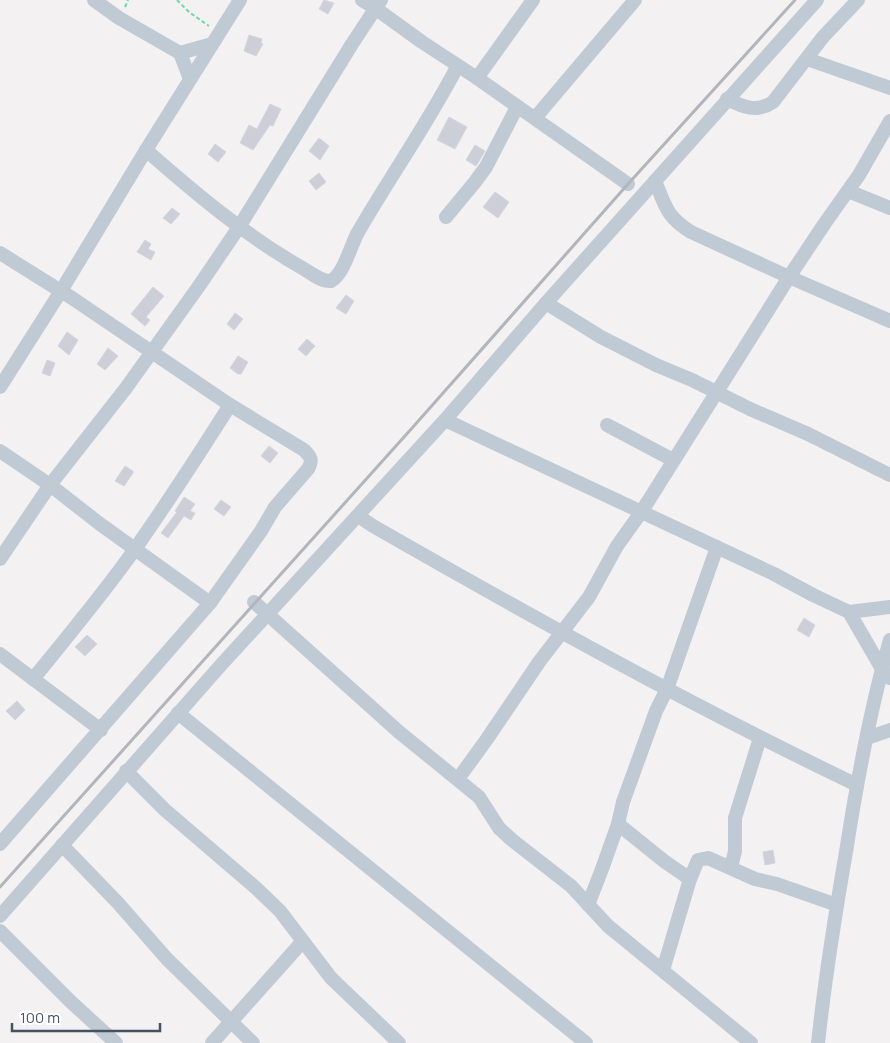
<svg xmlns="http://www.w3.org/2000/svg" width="890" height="1043" font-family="Manrope,sans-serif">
<rect width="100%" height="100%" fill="#f3f1f1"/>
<g fill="#cccfd7" stroke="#d4d6dd">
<path d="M324 0 334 3 328 14 319 9Z"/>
<path d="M249 35 262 39 261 43 263 44 256 56 244 51Z"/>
<path d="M270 104 281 109 273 126 270 125 253 150 240 143 249 125 257 129Z"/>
<path d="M449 117 467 127 455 149 437 140Z"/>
<path d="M319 138 329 146 320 160 309 151Z"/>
<path d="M215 144 226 152 218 162 208 154Z"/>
<path d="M475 145 485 151 476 166 466 160Z"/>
<path d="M319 173 326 182 316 190 309 181Z"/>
<path d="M495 192 509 202 498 218 483 207Z"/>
<path d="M172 208 180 214 171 224 163 218Z"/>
<path d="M145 240 151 244 148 249 155 252 151 260 137 252Z"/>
<path d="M153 287 164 296 146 317 150 320 145 326 131 314Z"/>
<path d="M346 295 354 301 346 314 336 308Z"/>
<path d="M235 313 243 319 234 330 227 324Z"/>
<path d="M67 332 78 340 69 355 58 346Z"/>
<path d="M307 339 315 346 306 356 298 349Z"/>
<path d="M108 348 118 356 105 370 97 364Z"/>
<path d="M238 356 248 362 241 374H238L230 368Z"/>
<path d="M47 360 55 363 50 376 42 373Z"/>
<path d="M269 446 278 453 270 463 261 456Z"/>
<path d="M125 466 133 471V473L124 486 115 481Z"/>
<path d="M184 497 195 504 190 511 195 513 191 520 184 516 168 538 161 533 177 512 175 511Z"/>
<path d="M221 500 231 507 224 516 214 509Z"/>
<path d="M804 618 815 625 809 637 797 630Z"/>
<path d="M87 635 97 644 85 656 75 647Z"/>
<path d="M17 701 25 710 15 720 6 711Z"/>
<path d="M773 850 775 863 765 865 763 852Z"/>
</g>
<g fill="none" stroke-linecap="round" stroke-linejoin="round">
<g stroke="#6fd7ac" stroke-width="2" stroke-dasharray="4 2.5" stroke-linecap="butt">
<path d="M177 0 189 12 209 26"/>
<path d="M125 7 128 0"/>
</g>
<g stroke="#c0cad4" stroke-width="14">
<path d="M94 0 119 18 180 53 190 79"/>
<path d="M362 0 375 8 422 42 477 78 628 184"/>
<path d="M180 53 212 44"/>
<path d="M807 59 890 88"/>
<path d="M477 78 533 0"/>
<path d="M727 99C743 107 757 113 773 102L823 37 858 0"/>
<path d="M535 118 635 0"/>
<path d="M146 150C196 194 246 236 304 269 312 274 322 282 331 281 344 273 350 248 357 234 389 178 427 125 457 67"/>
<path d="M655 181C666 207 666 216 691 232L789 277 890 321"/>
<path d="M848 191 890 208"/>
<path d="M446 217 475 182 486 167 517 107"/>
<path d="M0 253 72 298 230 405 304 450C311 457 313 460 308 469L275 507 261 531 210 603 0 844"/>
<path d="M546 303 601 337 656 365 692 380 750 409 808 434 890 475"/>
<path d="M0 387 61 291 146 150 240 0"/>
<path d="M445 420 774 574 813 595 849 612 890 607"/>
<path d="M607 425 673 460"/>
<path d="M0 451 50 485 100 524 210 603"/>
<path d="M358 516 373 526C532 617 692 706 857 785"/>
<path d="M0 559 50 485 126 388 199 286 239 227 352 44 381 0"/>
<path d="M254 602 399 732 479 797 499 828 512 840 571 886 608 926 751 1043"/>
<path d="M849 612 882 669 890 678"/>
<path d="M0 654 101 730"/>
<path d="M33 679C68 636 103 594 135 549 168 502 199 454 230 405"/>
<path d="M178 713 586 1043"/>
<path d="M867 738 890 730"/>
<path d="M126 771 165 810 256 888 280 911 331 978 399 1043"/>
<path d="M458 779 487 739 539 662 589 597 617 546 642 511 789 277 825 223 859 175 890 121"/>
<path d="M618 824 664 861 690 879 663 970"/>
<path d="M62 845 118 903 167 959 253 1043"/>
<path d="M731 867 735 851V818L760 738"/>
<path d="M690 879 698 860 708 858 755 879 777 884 837 905"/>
<path d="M588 905 602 869 618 824 623 802 656 711 667 689 717 547"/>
<path d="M0 916 220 666 445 420 546 303 817 0"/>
<path d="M0 931 71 1002 116 1043"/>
<path d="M212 1043 303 941"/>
<path d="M818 1043C825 979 835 915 846 852 857 781 870 709 890 640"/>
</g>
<path stroke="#b2b5bc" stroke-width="3" d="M0 887 413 427 628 184 795 0"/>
</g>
<path d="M12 1023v8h148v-8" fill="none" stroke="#465261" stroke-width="2.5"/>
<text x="20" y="1023" font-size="15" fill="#465261" stroke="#ffffff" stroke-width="4" paint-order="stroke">100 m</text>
</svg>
